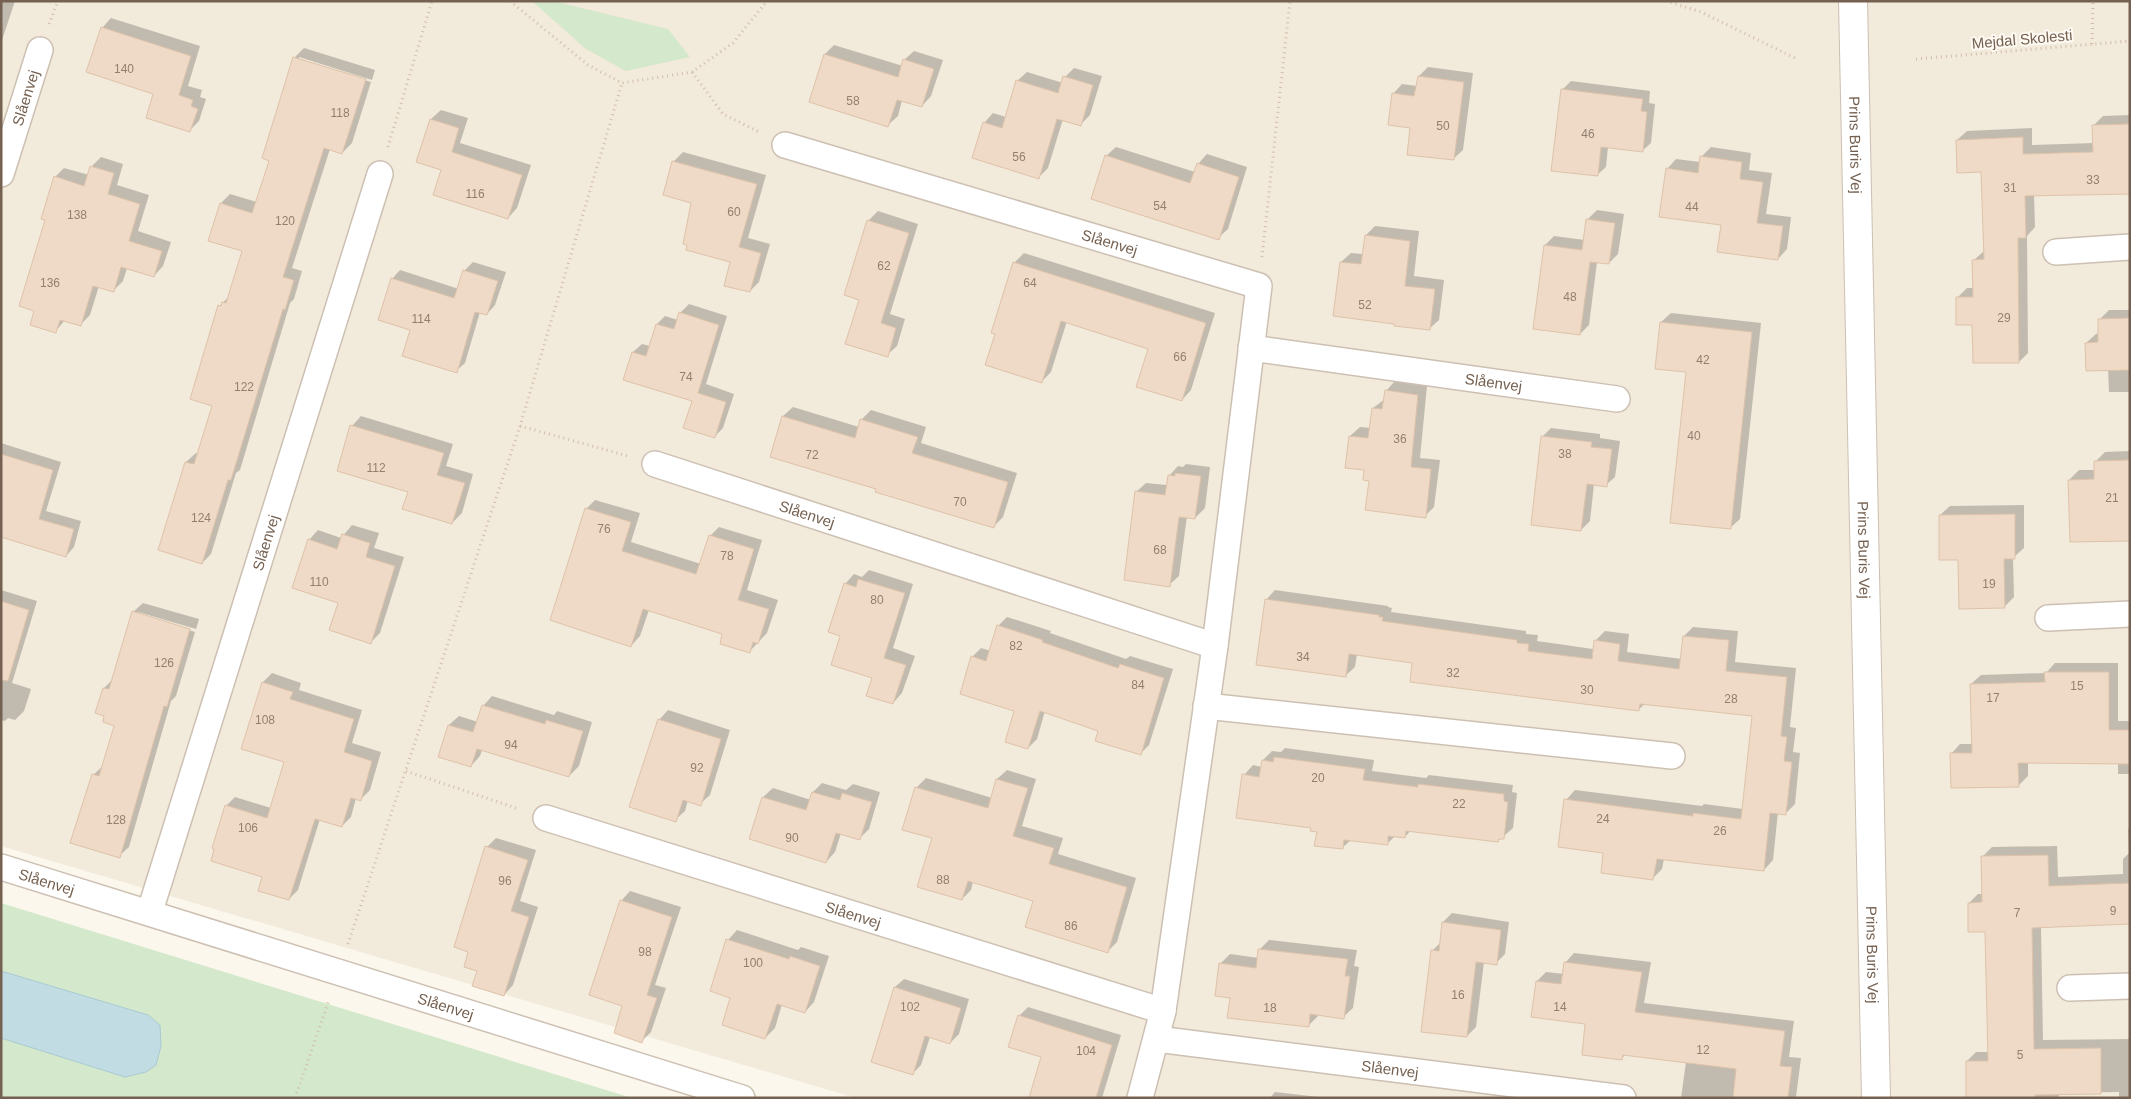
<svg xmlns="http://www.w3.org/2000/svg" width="2131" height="1099" font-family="Helvetica,sans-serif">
<rect width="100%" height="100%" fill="#fbf7ed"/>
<path fill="#f2eadb" d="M1 1H2130V1098H856L1 846Z"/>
<g fill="#d4e8cb">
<path d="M532 1H553L668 29 690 57 626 71 586 49Z"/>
<path d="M1 903 632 1098H1Z"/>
</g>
<path fill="#c2dce4" stroke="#a9cad4" d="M1 971 148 1015 160 1025 161 1046 156 1065 146 1072 125 1077 1 1038Z"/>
<g fill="#0003">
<path d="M1 1H15L1 43Z"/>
<path d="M111 18 200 46 188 86 202 90 200 97 206 99 199 121 190 130 155 93 102 28Z"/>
<path d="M834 45 903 66 904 60 914 51 943 60 931 96 922 106 902 100 898 116 888 125 825 54Z"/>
<path d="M304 48 375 70 372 80 299 57V60L371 82 352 143 342 153 330 149 292 268 302 271 294 299 290 303 240 470 236 473 211 554 202 563 186 462 196 453 199 454 213 405 220 306 229 296 243 251 221 203 230 194 257 202 270 160 264 158 295 57Z"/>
<path d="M1428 67 1473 73 1463 150 1453 159 1412 127 1393 94 1402 84 1417 86 1419 76Z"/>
<path d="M1074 68 1102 76 1090 115 1081 124 1063 119 1048 168 1038 178 984 123 993 113 1006 117 1017 81 1027 72 1063 83 1065 77Z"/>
<path d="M1571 81 1650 91 1649 103 1655 104 1651 143 1642 151 1608 147 1606 167 1597 175 1562 90Z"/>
<path d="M441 110 468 118 460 143 531 165 517 208 508 218 443 169 418 162 431 119Z"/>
<path d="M2130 115V191L2034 195 2035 227 2027 236 2028 353 2019 362 1974 323 1957 298 1967 288H1974V260L1984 251 1982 171 1957 140 1967 131 2032 128V145L2094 143 2093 126 2103 116Z"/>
<path d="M1116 147 1195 172 1198 164 1207 154 1247 167 1228 229 1218 238 1106 156Z"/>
<path d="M1711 147 1751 153 1749 170 1772 173 1766 214 1791 217 1787 249 1778 259 1723 224 1667 169 1676 159 1700 162 1701 157Z"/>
<path d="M683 152 766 175 748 238 770 244 759 282 750 291 692 202 673 162Z"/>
<path d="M101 157 123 164 117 185 149 195 138 231 171 242 163 266 154 276 127 268 123 281 113 291 99 286 90 315 80 325 65 320 55 332 35 310 47 220 55 177 64 168 89 175 91 167Z"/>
<path d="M1597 210 1624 214 1618 254 1609 263 1597 262 1589 325 1580 334 1545 245 1554 236 1585 240 1587 220Z"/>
<path d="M878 211 918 224 890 314 905 319 897 346 887 355 860 299 868 221Z"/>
<path d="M1375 226 1419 231 1414 276 1444 280 1439 320 1429 329 1335 315 1341 262 1351 253 1363 254 1366 235Z"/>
<path d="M1024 253 1215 313 1191 390 1182 400 1149 348 1067 321 1051 372 1041 382 1014 263Z"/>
<path d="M473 262 506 272 495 305 487 314 480 312 465 363 456 371 412 329 392 279 400 270 459 289 464 271Z"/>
<path d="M689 304 727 316 706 384 734 394 723 428 714 437 694 400 633 352 642 344 650 346 657 324 665 316 678 320 680 313Z"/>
<path d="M2109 310H2130V392H2109L2108 369 2086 343 2096 334 2099 333V320Z"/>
<path d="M1671 313 1761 323 1740 519 1730 528 1687 371 1661 322Z"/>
<path d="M1395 381 1427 386 1420 458 1440 460 1434 507 1425 516 1370 479 1350 436 1360 427 1371 428 1373 408 1385 399 1386 391Z"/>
<path d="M793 407 859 427 861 420 871 410 926 427 921 443 1017 473 1003 517 994 526 771 456 783 416Z"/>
<path d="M361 416 453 444 446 466 473 474 462 513 452 523 409 491 352 426Z"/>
<path d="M1551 428 1600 434V438L1620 441 1615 477 1606 485 1594 484 1590 521 1581 530 1542 437Z"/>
<path d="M1 443 61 462 46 511 81 521 74 547 66 556 1 536Z"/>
<path d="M2130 451V540L2069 480 2079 470H2095V462L2105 452Z"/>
<path d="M1186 464 1210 467 1205 508 1195 518 1187 516 1179 576 1169 585 1136 492 1146 483 1167 485 1169 476 1178 466 1183 467Z"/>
<path d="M595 500 640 513 631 542 701 564 710 536 719 527 762 540 747 590 778 600 767 633 750 651 724 634 649 610 640 636 631 646 586 509Z"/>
<path d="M2024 505V548L2013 558 2014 597 2004 607 1959 559 1940 515 1950 506Z"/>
<path d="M352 525 379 533 374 548 404 557 380 633 371 642 309 540 318 530 341 538Z"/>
<path d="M869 570 913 584 893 648 915 656 902 693 893 703 842 635 845 584 854 574 862 577Z"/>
<path d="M1 590 37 601 12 683 31 689 24 711 15 720 8 718 5 721 1 720Z"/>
<path d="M1275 590 1388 606V607L1392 608 1391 612 1526 631V634L1538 635 1537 641 1593 649 1595 641 1605 631 1629 634 1627 652 1682 659 1684 636 1693 627 1738 631 1735 662 1796 668 1790 727 1796 728 1793 752 1800 753 1795 804 1786 813 1778 812 1773 860 1764 870 1664 859 1662 869 1653 878 1605 852 1566 800 1575 790 1702 806 1704 804 1743 809 1753 715 1645 704 1638 710 1414 661 1357 654 1355 667 1345 676 1266 600Z"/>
<path d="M143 603 199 619 196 629 138 612V614L195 632 176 696 171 701 129 847 119 856 93 775 103 766 116 725 104 688 113 679 133 612Z"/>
<path d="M1007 617 1051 631 1050 633 1126 659 1130 656 1173 669 1149 745 1140 754 1099 730 1045 711 1037 739 1028 748 1016 710 972 657 981 648 991 651 998 626Z"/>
<path d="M2055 663H2118V721H2130V774H2118V763L2028 762V776L2018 786 1951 754 1960 744H1973L1971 684 1981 675 2046 673Z"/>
<path d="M272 673 301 683 299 690 362 710 352 743 381 752 370 790 361 799 356 798 351 817 342 826 320 819 298 890 289 899 264 877 226 806 235 797 271 808 286 762 242 748 263 682Z"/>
<path d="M492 696 554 715 557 711 592 722 579 766 569 776 482 750 480 756 471 766 449 725 459 716 478 722 483 706Z"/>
<path d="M668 710 730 730 710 795 700 804 688 800 685 811 675 820 659 720Z"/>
<path d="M1285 748 1374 760 1372 771 1426 778 1429 775 1513 785 1512 792 1517 793 1513 828 1498 841 1411 830 1405 837 1395 836 1387 844 1351 840 1342 848 1244 775 1253 765 1262 767 1263 760 1272 751 1281 752Z"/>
<path d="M1007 770 1036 779 1022 826 1063 838 1058 854 1136 878 1117 942 1108 951 1035 900 973 882 971 890 962 899 933 837 916 788 926 778 992 798 997 779Z"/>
<path d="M822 783 846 790 853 784 880 792 869 829 859 839 841 833 835 852 826 862 750 839 763 797 773 788 811 800 813 792Z"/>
<path d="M2130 828V923L2041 927 2043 1040 2130 1039V1098H2119V1092L2061 1093 2057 1098H1967V1061L1976 1052H1989L1986 931 1969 903 1978 894H1983V856L1992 847 2057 846 2058 877 2123 874V859L2129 853 2128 829Z"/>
<path d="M496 838 536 850 520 901 538 907 513 985 504 995 478 970 487 847Z"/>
<path d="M630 891 681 907 655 985 666 988 651 1032 642 1041 623 1005 621 901Z"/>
<path d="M1452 913 1509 922 1505 954 1496 963 1484 962 1476 1027 1467 1036 1423 1031 1433 950 1441 942 1443 922Z"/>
<path d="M737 930 798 950 801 947 829 956 814 1002 805 1012 782 1004 775 1028 765 1038 732 997 728 940Z"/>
<path d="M1269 940 1357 950 1354 966 1359 967 1353 1008 1343 1017 1318 1013V1016L1308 1026 1231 997 1220 964 1230 954 1259 958V950Z"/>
<path d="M1574 953 1651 962 1644 1003 1794 1021 1789 1057 1801 1058 1796 1097 1681 1098 1686 1062 1626 1054 1622 1058 1587 1023 1533 1016 1537 981 1546 972 1564 974 1565 963Z"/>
<path d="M904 979 969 999 959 1034 950 1043 930 1037 921 1065 912 1074 895 987Z"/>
<path d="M1028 1007 1121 1035 1102 1098H1030L1043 1057 1019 1016Z"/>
<path d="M1275 1092 1319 1097V1098H1270Z"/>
</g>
<g fill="#eedac7" stroke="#dfc2a9">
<path d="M101 27 191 56 179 95 193 100 191 106 198 109 190 132 146 118 153 94 86 72Z"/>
<path d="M824 54 898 77 903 59 934 69 922 107 897 100 888 127 809 102Z"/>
<path d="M293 57 366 79 342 154 324 148 283 277 294 280 285 310 283 309 231 480H228L202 564 158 550 185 462 194 464 212 406 190 399 218 305 221 306 222 302 226 303 242 251 208 241 220 203 252 213 269 161 262 158Z"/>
<path d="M1063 76 1093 85 1081 126 1057 119 1039 179 972 158 983 122 1002 128 1016 80 1058 93Z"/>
<path d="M1418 76 1464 82 1454 160 1407 155 1410 128 1388 125 1392 93 1414 96Z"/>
<path d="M1561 89 1643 99 1641 111 1647 112 1643 152 1601 147 1598 176 1551 171Z"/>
<path d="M430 119 459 128 452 152 522 175 508 219 433 195 441 170 416 162Z"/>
<path d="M2130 124V194L2025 196 2026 238H2018L2019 363H1973L1972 325H1956V297H1973L1972 260 1984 259 1981 172 1957 173 1956 140 2023 137V154L2093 152 2092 125Z"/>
<path d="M1105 155 1190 183 1197 163 1239 177 1219 240 1091 199Z"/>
<path d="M1700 156 1742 162 1740 179 1763 182 1757 223 1783 226 1778 260 1717 252 1721 225 1659 217 1666 168 1698 173Z"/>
<path d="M672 161 757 184 739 247 761 253 750 292 724 286 730 262 686 250 687 245 683 244 691 203 663 195Z"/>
<path d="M90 166 114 173 108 194 140 204 129 241 162 251 154 277 121 267 114 292 93 286 81 326 60 320 56 333 30 325 34 311 19 306 45 220 41 219 54 176 84 186Z"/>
<path d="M1586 219 1615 223 1609 264 1590 262 1580 335 1533 329 1544 245 1582 250Z"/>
<path d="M867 220 909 233 881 323 896 328 888 357 845 344 859 300 844 295Z"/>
<path d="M1365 235 1410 241 1405 286 1435 289 1430 330 1394 326V324L1333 316 1340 262 1361 264Z"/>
<path d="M1013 262 1206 323 1182 401 1136 387 1148 349 1061 321 1042 383 985 365 995 334 991 333Z"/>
<path d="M463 270 498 281 487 315 475 312 457 373 402 356 410 330 378 320 391 278 454 298Z"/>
<path d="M679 312 719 325 698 393 726 402 715 438 683 428 692 401 623 380 632 352 646 356 656 324 674 329Z"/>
<path d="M2130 318V370L2086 371 2085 343 2098 342V319Z"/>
<path d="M1660 322 1752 332 1731 529 1670 523 1686 372 1655 369Z"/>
<path d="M1385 390 1418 395 1411 467 1431 469 1426 518 1365 510 1369 481 1363 480 1364 470 1345 468 1349 436 1368 438 1372 408 1382 409Z"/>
<path d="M782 416 855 438 860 419 918 437 912 453 1008 482 994 528 875 492 876 489 770 457Z"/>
<path d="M350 425 444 453 437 475 465 483 452 524 402 509 408 492 337 471Z"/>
<path d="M1541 436 1592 442 1591 447 1612 449 1607 487 1587 484 1581 531 1531 525Z"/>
<path d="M1 454 53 470 39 519 74 529 66 557 1 537Z"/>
<path d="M2130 460V541L2070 542 2068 480 2094 479V461Z"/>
<path d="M1175 473 1201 476 1195 519 1179 517 1170 587 1124 580 1135 491 1165 495 1168 475 1175 476Z"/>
<path d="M585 508 631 522 622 551 696 574 709 535 754 549 738 600 769 609 758 644 753 642 750 653 720 644 722 634 643 609 631 647 550 620Z"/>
<path d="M2015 514V559H2004L2005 608 1959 609 1958 560H1939V515Z"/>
<path d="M342 534 370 543 366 557 395 566 371 644 329 630 338 603 292 588 308 539 337 549Z"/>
<path d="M858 579 905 593 884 658 906 665 893 704 866 696 872 678 831 665 840 636 828 632 844 583 856 587Z"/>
<path d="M1265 599 1379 615V617H1383L1382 621 1517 640V643L1529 644 1528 651 1592 659 1594 640 1620 644 1618 661 1679 669 1683 636 1729 640 1726 671 1787 677 1781 736 1787 737 1784 761 1792 762 1786 815 1770 813 1764 871 1657 859 1653 880 1601 873 1603 853 1558 847 1564 799 1693 816V813L1741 819 1752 716 1640 704 1639 711 1410 682 1412 663 1349 654 1346 677 1256 665Z"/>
<path d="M1 601 29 610 8 681 1 680Z"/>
<path d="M132 611 190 629 167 707 164 706 120 858 70 843 92 774 99 776 114 726 103 722 104 716 95 713 103 688 109 689Z"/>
<path d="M997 625 1043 640 1042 642 1118 668 1120 664 1164 678 1141 755 1095 741 1098 731 1040 711 1028 749 1005 742 1014 711 960 694 971 656 986 661Z"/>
<path d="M2044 672H2109V730H2130V764L2018 763 2019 787 1951 788 1950 753H1972L1970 684 2045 682Z"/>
<path d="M262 682 293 692 290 699 354 719 344 752 372 761 361 801 351 798 342 827 315 819 289 900 258 891 262 877 211 861 214 849 212 848 225 805 267 818 284 762 241 749Z"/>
<path d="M482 705 545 724 546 720 583 731 569 777 477 749 471 767 438 757 448 725 473 732Z"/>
<path d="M658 719 721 739 701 806 683 800 676 822 629 807Z"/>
<path d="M1274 757 1365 769 1363 780 1418 787V784L1504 794V801L1508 802 1504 839H1499L1498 842 1406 831 1405 838 1388 836V845L1344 840 1343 849 1314 846 1317 832 1310 831 1311 828 1236 818 1242 774 1259 777 1262 760 1273 762Z"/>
<path d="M996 779 1028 788 1013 836 1054 848 1049 864 1127 887 1108 953 1025 927 1033 901 968 881 962 900 917 887 932 838 902 830 915 787 988 808Z"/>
<path d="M812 792 840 800 842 793 872 802 860 840 836 833 826 863 749 839 762 797 806 810Z"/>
<path d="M485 846 528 860 511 911 529 917 504 996 472 986 477 971 464 967 468 952 454 947Z"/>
<path d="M2048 855 2049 886 2130 883V924L2032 928 2034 1049 2101 1048V1094L2035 1095V1098H1966V1061H1988L1985 932H1968V903L1982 902 1981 856Z"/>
<path d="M620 900 672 917 647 995 657 998 642 1043 614 1033 622 1006 589 995Z"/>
<path d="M1442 922 1501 930 1497 965 1476 962 1467 1037 1421 1032 1431 950 1439 951Z"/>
<path d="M726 939 789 959 790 956 820 966 805 1013 777 1004 765 1039 722 1025 730 998 710 991Z"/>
<path d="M1258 949 1348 959 1345 976H1350L1344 1019 1310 1014 1309 1027 1227 1018 1230 998 1215 996 1219 963 1256 968Z"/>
<path d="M1564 962 1642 972 1635 1012 1785 1031 1780 1066 1792 1067 1788 1098H1733L1736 1069 1623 1055 1622 1060 1582 1055 1585 1024 1531 1017 1536 981 1561 984Z"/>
<path d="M894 987 961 1008 950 1044 925 1036 913 1075 871 1062Z"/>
<path d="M1018 1015 1112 1045 1096 1098H1029L1041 1057 1008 1047Z"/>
</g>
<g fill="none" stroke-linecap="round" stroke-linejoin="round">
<g stroke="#cdc0b3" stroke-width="28">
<g id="minor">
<path id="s1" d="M785 145 1259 286 1215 646 1163 1011 1140 1098"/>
<path id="s2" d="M1 174 40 50"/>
<path d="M2056 252 2130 247"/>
<path id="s3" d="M1251 348 1617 399"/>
<path id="s4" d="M655 464 1215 646"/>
<path d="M2048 618 2130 614"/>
<path d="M1206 706 1672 756"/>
<path id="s5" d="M546 818 1163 1011"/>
<path id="s6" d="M1 867 742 1098"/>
<path id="s7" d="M150 911 380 174"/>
<path d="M2070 988 2130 986"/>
<path id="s8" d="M1157 1039 1623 1098"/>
</g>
</g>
<g stroke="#cdc0b3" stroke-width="30">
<g id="tertiary">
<path id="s9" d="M1853 1 1876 1098"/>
</g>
</g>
<g stroke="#d3bda9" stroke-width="3" stroke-dasharray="1 4" stroke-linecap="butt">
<path d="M510 1 588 65 622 83 692 72 733 43 767 1"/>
<path d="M1666 1 1701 12 1795 58"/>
<path d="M49 24 58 1"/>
<path d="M2092 44 2093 1"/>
<path d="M1916 59 2130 41"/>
<path d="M692 72 723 114 759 132"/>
<path d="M388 147 432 1"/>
<path d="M1262 257 1290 1"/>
<path d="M520 426 628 456"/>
<path d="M406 771 519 809"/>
<path d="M348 944 520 426 622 83"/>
<path d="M295 1098 329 1000"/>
</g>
<use href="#minor" stroke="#fff" stroke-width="25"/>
<use href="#tertiary" stroke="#fff" stroke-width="28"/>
</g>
<g text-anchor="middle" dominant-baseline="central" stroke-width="4" stroke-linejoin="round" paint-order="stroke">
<g font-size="12" fill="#937f6e">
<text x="124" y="69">140</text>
<text x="853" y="101">58</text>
<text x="340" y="113">118</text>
<text x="1443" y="126">50</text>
<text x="1588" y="134">46</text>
<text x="1019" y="157">56</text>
<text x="2093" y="180">33</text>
<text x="2010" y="188">31</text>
<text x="475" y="194">116</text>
<text x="1160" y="206">54</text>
<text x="1692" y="207">44</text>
<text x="734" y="212">60</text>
<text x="77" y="215">138</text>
<text x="285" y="221">120</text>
<text x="884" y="266">62</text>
<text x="50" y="283">136</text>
<text x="1030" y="283">64</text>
<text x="1570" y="297">48</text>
<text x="1365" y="305">52</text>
<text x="2004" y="318">29</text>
<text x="421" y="319">114</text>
<text x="1180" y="357">66</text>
<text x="1703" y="360">42</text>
<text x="686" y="377">74</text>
<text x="244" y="387">122</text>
<text x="1694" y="436">40</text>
<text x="1400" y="439">36</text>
<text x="1565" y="454">38</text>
<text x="812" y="455">72</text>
<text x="376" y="468">112</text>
<text x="2112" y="498">21</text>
<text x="960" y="502">70</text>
<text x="201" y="518">124</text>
<text x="604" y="529">76</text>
<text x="1160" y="550">68</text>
<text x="727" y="556">78</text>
<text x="319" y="582">110</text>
<text x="1989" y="584">19</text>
<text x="877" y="600">80</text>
<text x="1016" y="646">82</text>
<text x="1303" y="657">34</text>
<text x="164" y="663">126</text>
<text x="1453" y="673">32</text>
<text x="1138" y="685">84</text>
<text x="2077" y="686">15</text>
<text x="1587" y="690">30</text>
<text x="1993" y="698">17</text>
<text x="1731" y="699">28</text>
<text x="265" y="720">108</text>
<text x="511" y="745">94</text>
<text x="697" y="768">92</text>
<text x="1318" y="778">20</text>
<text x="1459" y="804">22</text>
<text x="1603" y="819">24</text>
<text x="116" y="820">128</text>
<text x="248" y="828">106</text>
<text x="1720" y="831">26</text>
<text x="792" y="838">90</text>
<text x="943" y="880">88</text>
<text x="505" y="881">96</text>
<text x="2113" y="911">9</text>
<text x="2017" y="913">7</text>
<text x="1071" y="926">86</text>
<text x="645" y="952">98</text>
<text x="753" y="963">100</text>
<text x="1458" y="995">16</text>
<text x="910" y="1007">102</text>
<text x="1560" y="1007">14</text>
<text x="1270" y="1008">18</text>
<text x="1703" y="1050">12</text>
<text x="1086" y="1051">104</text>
<text x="2020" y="1055">5</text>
</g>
<g font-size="15" fill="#756151" stroke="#fefaf3">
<text transform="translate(2022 39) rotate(-5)">Mejdal Skolesti</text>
<text stroke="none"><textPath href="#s2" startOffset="80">Slåenvej</textPath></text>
<text stroke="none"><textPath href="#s9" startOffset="144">Prins Buris Vej</textPath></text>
<text stroke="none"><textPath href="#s1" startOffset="339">Slåenvej</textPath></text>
<text stroke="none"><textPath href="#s3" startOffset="245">Slåenvej</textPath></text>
<text stroke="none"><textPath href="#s4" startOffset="160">Slåenvej</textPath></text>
<text stroke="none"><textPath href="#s7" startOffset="386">Slåenvej</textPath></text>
<text stroke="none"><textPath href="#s9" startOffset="549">Prins Buris Vej</textPath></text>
<text stroke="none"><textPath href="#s6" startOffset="48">Slåenvej</textPath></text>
<text stroke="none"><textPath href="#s5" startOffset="322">Slåenvej</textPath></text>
<text stroke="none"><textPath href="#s9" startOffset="954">Prins Buris Vej</textPath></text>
<text stroke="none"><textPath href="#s6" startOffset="466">Slåenvej</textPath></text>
<text stroke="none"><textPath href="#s8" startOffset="235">Slåenvej</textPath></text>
</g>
</g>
<rect width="2131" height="1099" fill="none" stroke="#756151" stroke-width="5"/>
</svg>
